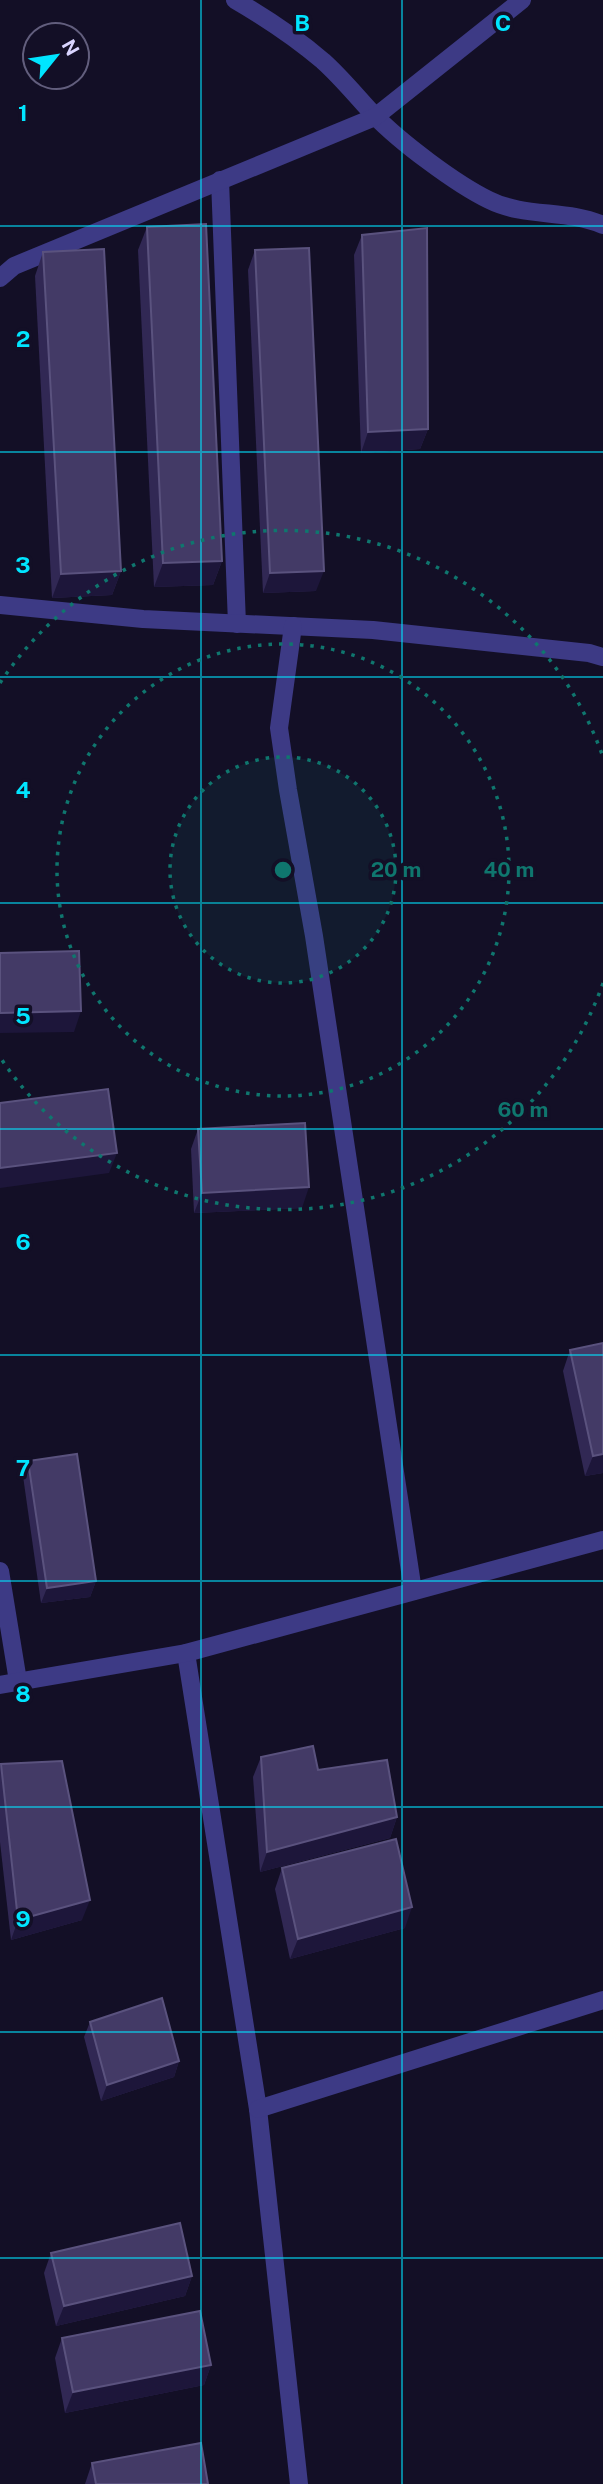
<svg xmlns="http://www.w3.org/2000/svg" width="603" height="2484" font-family="'Public Sans',sans-serif">
<rect width="100%" height="100%" fill="#130f26"/>
<g fill="none" stroke-linecap="round" stroke-linejoin="round">
<g stroke="#3d3a85" stroke-width="18">
<path d="M235 0C266 18 296 38 323 61 342 78 357 97 374 115 400 142 456 184 489 200 525 218 567 209 603 225"/>
<path d="M220 180 237 624"/>
<path d="M0 278 14 266 375 117 522 0"/>
<path d="M0 605 143 619 373 630 589 653 603 657"/>
<path d="M293 626 279 728 288 790 314 936 413 1591"/>
<path d="M0 1571 18 1681"/>
<path d="M186 1653 258 2109 299 2484"/>
<path d="M0 1685 186 1653 603 1540"/>
<path d="M258 2109 603 2000"/>
</g>
</g>
<g fill="#312854">
<path d="M147 227 222 561 213 585 154 587 138 250Z"/>
<path d="M362 235 428 429 420 449 361 453 354 255Z"/>
<path d="M255 250 316 591 263 593 248 270Z"/>
<path d="M43 252 121 571 112 595 52 598 35 276Z"/>
<path d="M198 1129 302 1208 194 1213 191 1149Z"/>
<path d="M603 1343V1473L585 1476 563 1371 570 1350Z"/>
<path d="M28 1461 96 1581 90 1597 41 1603 23 1476Z"/>
<path d="M261 1757 318 1770 397 1817 390 1838 260 1872 253 1777Z"/>
<path d="M1 1764 82 1920 11 1940 0 1842V1767Z"/>
<path d="M282 1868 405 1928 290 1959 275 1889Z"/>
<path d="M90 2022 179 2061 174 2077 101 2101 84 2037Z"/>
<path d="M51 2253 192 2276 185 2296 56 2326 44 2273Z"/>
<path d="M62 2338 211 2365 204 2385 65 2413 55 2358Z"/>
<path d="M92 2463 208 2484H85Z"/>
</g>
<g fill="#1d163a">
<path d="M428 429 420 449 361 453 368 432Z"/>
<path d="M222 561 213 585 154 587 163 563Z"/>
<path d="M121 571 112 595 52 598 61 574Z"/>
<path d="M324 571 316 591 263 593 270 573Z"/>
<path d="M81 1011 74 1032 0 1033V1013Z"/>
<path d="M117 1153 109 1173 0 1188V1168Z"/>
<path d="M309 1187 302 1208 194 1213 202 1193Z"/>
<path d="M603 1454V1473L585 1476 593 1456Z"/>
<path d="M96 1581 90 1597 41 1603 47 1588Z"/>
<path d="M397 1817 390 1838 260 1872 267 1852Z"/>
<path d="M90 1900 82 1920 11 1940 18 1920Z"/>
<path d="M412 1907 405 1928 290 1959 298 1939Z"/>
<path d="M179 2061 174 2077 101 2101 107 2085Z"/>
<path d="M192 2276 185 2296 56 2326 64 2306Z"/>
<path d="M211 2365 204 2385 65 2413 73 2392Z"/>
</g>
<g fill="#433a66" stroke="#5a527e" stroke-width="2">
<path d="M206 224 222 561 163 563 147 227Z"/>
<path d="M427 228 428 429 368 432 362 235Z"/>
<path d="M309 248 324 571 270 573 255 250Z"/>
<path d="M104 249 121 571 61 574 43 252Z"/>
<path d="M79 951 81 1011 0 1013V953Z"/>
<path d="M108 1089 117 1153 0 1168V1103Z"/>
<path d="M305 1123 309 1187 202 1193 198 1129Z"/>
<path d="M603 1343V1454L593 1456 570 1350Z"/>
<path d="M77 1454 96 1581 47 1588 28 1461Z"/>
<path d="M313 1746 318 1770 387 1760 397 1817 267 1852 261 1757Z"/>
<path d="M62 1761 90 1900 18 1920 1 1764Z"/>
<path d="M396 1839 412 1907 298 1939 282 1868Z"/>
<path d="M162 1998 179 2061 107 2085 90 2022Z"/>
<path d="M180 2223 192 2276 64 2306 51 2253Z"/>
<path d="M200 2311 211 2365 73 2392 62 2338Z"/>
<path d="M201 2443 208 2484H96L92 2463Z"/>
</g>
<path fill="none" stroke="#00e5ff" stroke-width="2" stroke-opacity="0.55" d="M201 0V2484M402 0V2484M0 226H603M0 452H603M0 677H603M0 903H603M0 1129H603M0 1355H603M0 1581H603M0 1807H603M0 2032H603M0 2258H603"/>
<circle cx="283" cy="870" r="113" fill="#0f766e" fill-opacity=".12"/>
<g fill="none" stroke="#0f766e" stroke-width="3.5" stroke-dasharray="3.5 7">
<circle cx="283" cy="870" r="113"/>
<circle cx="283" cy="870" r="226"/>
<path d="M603 983A339 339 0 0 1 0 1057M0 683A339 339 0 0 1 603 757"/>
</g>
<g font-size="23" text-anchor="middle" font-weight="bold" fill="#00e5ff" stroke="#130f26" stroke-width="7" stroke-linejoin="round" paint-order="stroke">
<text x="302" y="31">B</text>
<text x="503" y="31">C</text>
<text x="23" y="121">1</text>
<text x="23" y="347">2</text>
<text x="23" y="573">3</text>
<text x="23" y="798">4</text>
<text x="23" y="1024">5</text>
<text x="23" y="1250">6</text>
<text x="23" y="1476">7</text>
<text x="23" y="1702">8</text>
<text x="23" y="1927">9</text>
</g>
<circle cx="283" cy="870" r="10" fill="#0f766e" stroke="#130f26" stroke-width="3.5"/>
<g font-size="21" text-anchor="middle" font-weight="bold" fill="#0f766e" stroke="#130f26" stroke-width="7" stroke-linejoin="round" paint-order="stroke">
<text x="396" y="877">20 m</text>
<text x="509" y="877">40 m</text>
<text x="523" y="1117">60 m</text>
</g>
<g transform="translate(56 56) rotate(60)"><circle r="33" fill="#130f26" stroke="#625e7d" stroke-width="2"/>
<path d="M0-5L12 26L0 18L-12 26Z" fill="#00e5ff"/>
<text y="-10" font-size="19" font-weight="bold" text-anchor="middle" fill="#d9d4ff">N</text>
</g>
</svg>
